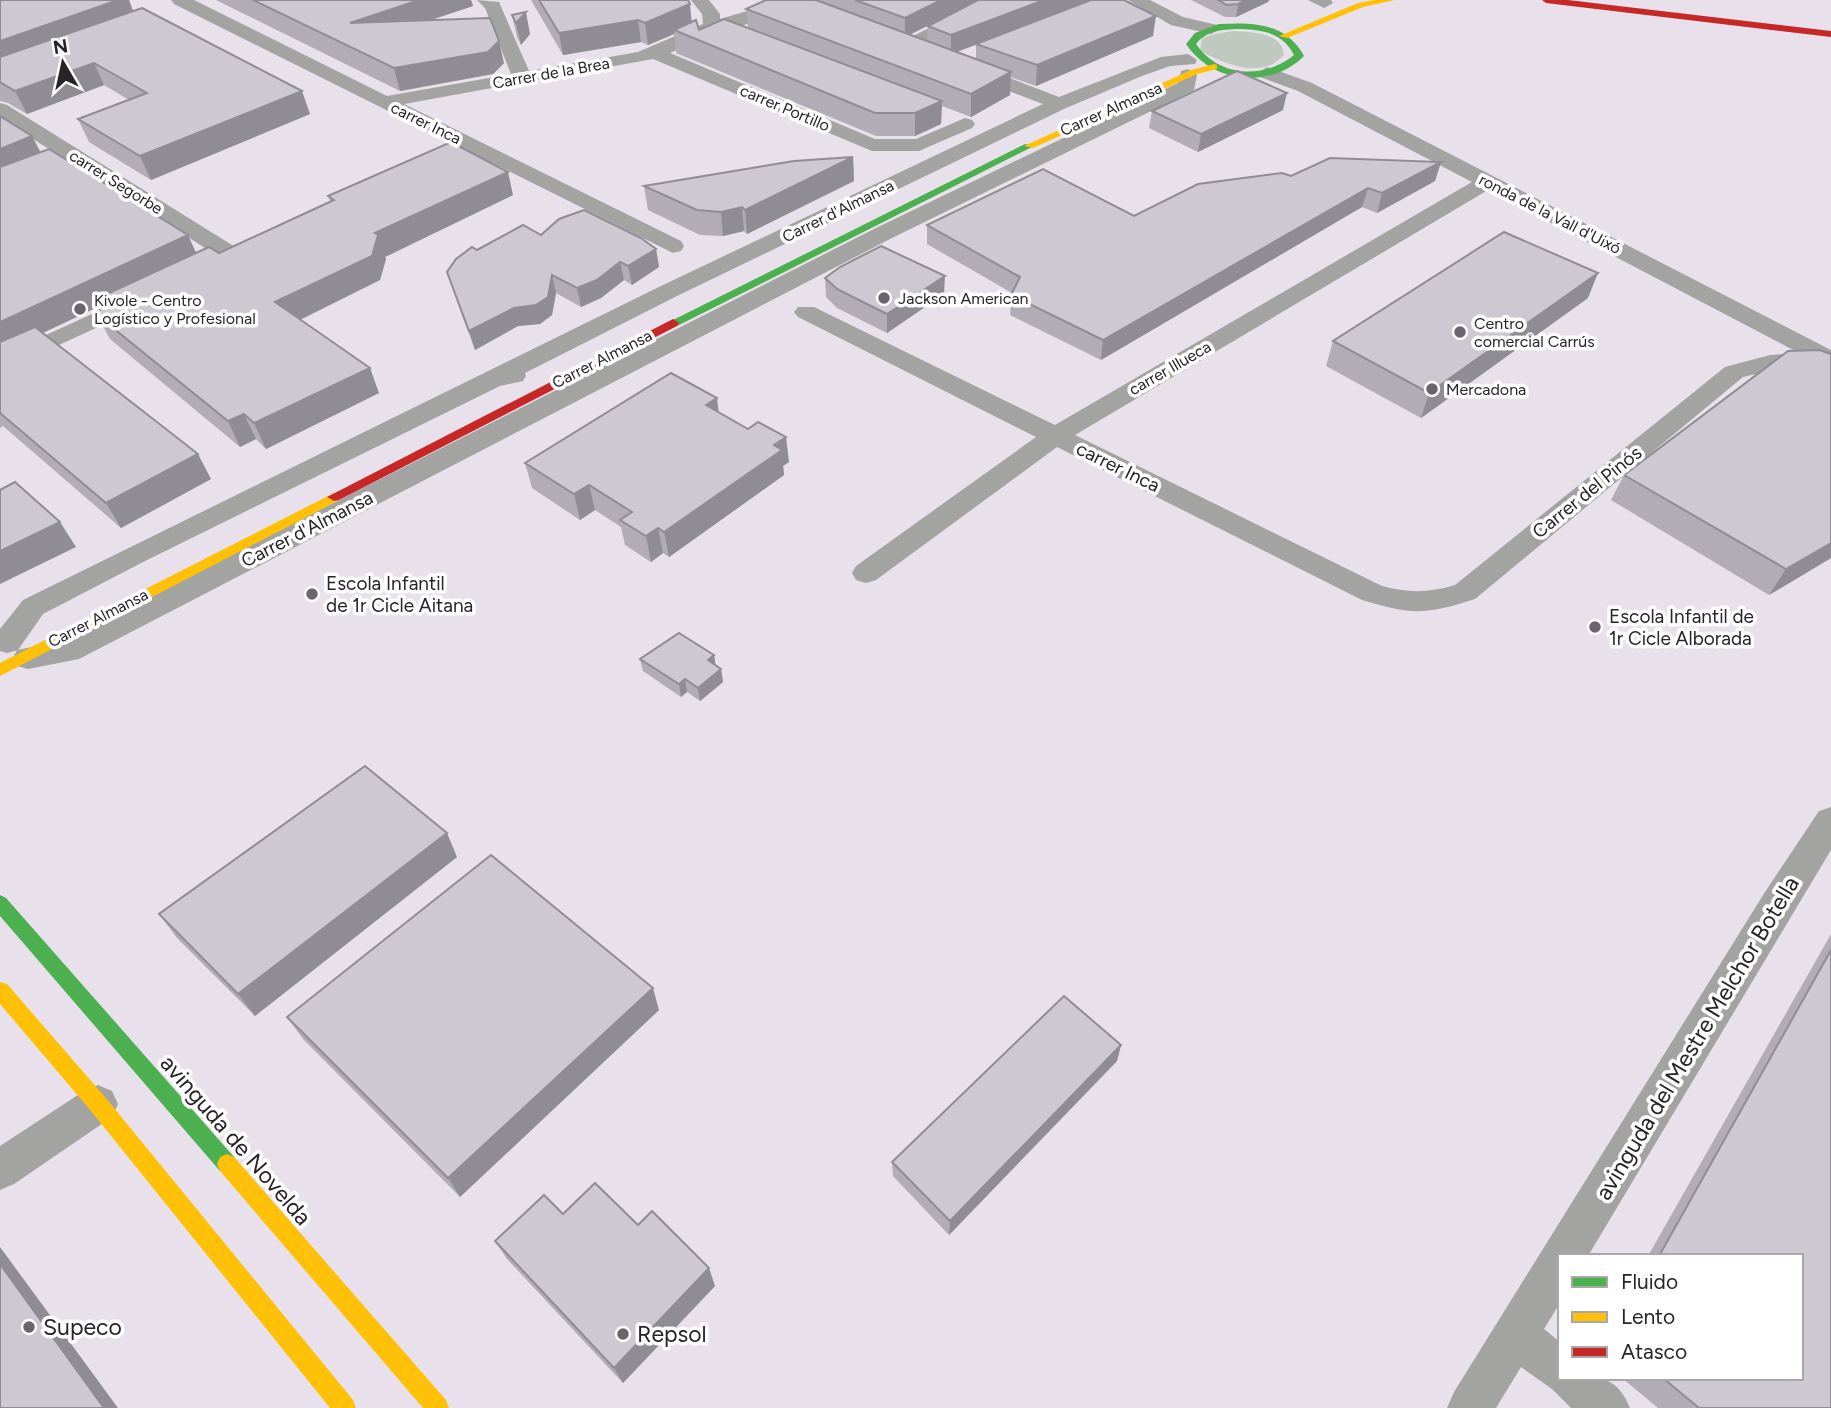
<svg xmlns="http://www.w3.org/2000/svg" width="1831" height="1408" font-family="Figtree,sans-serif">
<rect width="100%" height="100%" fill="#e8e0ea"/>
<path fill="#c0c9c0" d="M1233 31C1249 32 1283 32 1284 55 1261 81 1224 63 1200 51L1202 39 1210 35Z"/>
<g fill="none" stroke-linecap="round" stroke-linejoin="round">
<g fill="#a3a3a2" fill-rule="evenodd">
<path d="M171 0H194L387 96 511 74 485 8 477 0 499 2 529 71 638 52 703 24 702 14 691 0H709L720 14V19L784 0H810L807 4 738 27 717 31 670 53 875 139H916L965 118 972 120 975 124 972 128 919 151H872L653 59 404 104 681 241 684 246 681 251 673 253 174 4Z"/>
<path d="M985 0H1008L913 50 907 51 898 46 901 42Z"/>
<path d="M1128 0H1150L1183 17 1217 25 1220 29 1211 34 1171 25Z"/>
<path d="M1308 0H1331L1333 3 1324 8Z"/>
<path d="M1188 54 1197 60 1195 64 1170 66 1142 76 1066 108 677 296 525 373 526 376 523 381 500 386 143 562 43 614 18 650 7 653 0 651V629L23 600 661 286 1043 104 964 74 962 70 964 66H978L1059 97 1161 57Z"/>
<path d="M1267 67 1312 83 1831 350V371L1782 368 1743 377 1475 599C1426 615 1411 615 1362 600L1057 447 876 580 866 583 856 580 852 573 856 566 1036 437 798 317 794 312 798 307H814L1055 425 1472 182 1298 91 1260 77 1258 73ZM1488 190 1799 353 1770 355 1725 367 1455 585C1429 593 1408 593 1382 586L1075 435Z"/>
<path d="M1188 69 1197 75 1194 90 892 238 79 659 28 669 17 666 13 658 17 650 61 641 876 228 1178 83 1181 71Z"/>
<path d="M0 103 7 105 240 250 243 255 240 260H224L0 118Z"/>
<path d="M138 293 146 295 150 300 146 305 0 372V356Z"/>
<path d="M1831 807V850L1588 1256H1560V1303L1544 1329 1560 1342V1378C1594 1378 1615 1371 1630 1408H1571L1552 1389 1521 1367 1496 1408H1447L1454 1392 1765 892 1819 811Z"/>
<path d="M98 1085 112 1091 118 1104 112 1117 14 1184 0 1190V1146L84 1091Z"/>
</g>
<g fill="#4caf50" fill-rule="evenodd">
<path d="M1219 24C1253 22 1286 23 1304 56 1270 90 1212 83 1186 44L1195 33ZM1242 29C1265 30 1283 34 1294 55 1264 80 1218 77 1196 44 1207 30 1225 29 1242 29Z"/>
<path d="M1025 144 1034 146 677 326H669L667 323Z"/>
<path d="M0 895 6 898 234 1157 237 1164 234 1171 227 1174 220 1171 0 916Z"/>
</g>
<g fill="#ffc107" fill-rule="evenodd">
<path d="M1375 0H1395L1363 7 1287 38 1279 36 1358 3Z"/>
<path d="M1214 64 1217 65V69L1197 74 1033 148 1024 146 1191 70Z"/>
<path d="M334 493 339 494 341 497 339 500 0 676V663Z"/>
<path d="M0 982 7 984 105 1097 353 1400 356 1408H330L91 1111 0 1004Z"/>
<path d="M227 1154 234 1157 446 1400 449 1408H423L220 1171 217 1164 220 1157Z"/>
</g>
<g fill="#c62828" fill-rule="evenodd">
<path d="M1542 0H1568L1831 31V37L1546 3Z"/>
<path d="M673 319 679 323 677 326 339 500 334 501 327 497Z"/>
</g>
</g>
<g fill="#b1acb5" fill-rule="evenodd">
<path d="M0 0H129L133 11 310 114 151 180 89 142 78 119 129 100 104 85 27 114 8 103 0 101Z"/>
<path d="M216 0H471L473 6 430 20 504 63 493 74 400 91Z"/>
<path d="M531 0H688L692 22 699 30 748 28 746 9 766 0H1089L1153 36 1036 86 1010 77V95L971 117 942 106 941 124 915 136H876L676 53 674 34 648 45 641 42 563 55ZM948 15 928 26 927 41 910 35ZM976 45V59L957 52Z"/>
<path d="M1191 0H1269L1268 2 1236 17H1225Z"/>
<path d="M512 15 530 34 521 45 517 37Z"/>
<path d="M1283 110 1198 152 1149 128 1152 111Z"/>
<path d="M0 116 32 136 40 152 196 252 219 253 330 201 328 196 513 195 385 257 386 259 380 280 300 320 379 393 266 449 256 439 240 447 110 339 97 315 102 305 43 333 211 479 121 528 3 426 0 428Z"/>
<path d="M853 157 854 181 747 234 744 231 723 236 700 235 648 210 644 186Z"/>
<path d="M1441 162 1435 181 1377 213 1362 207 1101 360 1010 315 1012 293 927 244V225L1134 216 1291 176Z"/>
<path d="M541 235 656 249 659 267 632 285 624 280 601 298 581 307 556 293 552 315 540 324 518 326 475 350 453 290 447 272 477 250Z"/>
<path d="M825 278 944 294 887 333 837 308 826 297Z"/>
<path d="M1588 298 1421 418 1326 366 1333 341Z"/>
<path d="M1831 354V558L1769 595 1611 500 1624 475Z"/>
<path d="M719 412 789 462 783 466 784 475 669 557 663 553 651 562 625 545 621 527 595 510 580 520 532 488 525 463Z"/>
<path d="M714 655 715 665 721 669 723 682 700 701 687 692 681 697 643 671 640 659Z"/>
<path d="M457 857 255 1016 177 938 159 914Z"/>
<path d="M1831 934V1408H1658L1622 1378H1801V1256H1648Z"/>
<path d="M659 1010 460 1197 303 1039 287 1017Z"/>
<path d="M1121 1045 1117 1061 949 1235 893 1176 892 1162Z"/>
<path d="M563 1214 638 1225 715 1286 623 1383 507 1259 495 1241Z"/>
</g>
<g fill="#908c94">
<path d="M118 0H129L136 19 0 67V41Z"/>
<path d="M419 0H471L473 6 356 45 350 23Z"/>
<path d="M941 0H979L905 37V18Z"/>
<path d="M1044 0H1089V1L951 54V35Z"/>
<path d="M1247 0H1269L1268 2 1236 17 1238 4Z"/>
<path d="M690 4 692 26 674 30V34L648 45 645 23Z"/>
<path d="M526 12 530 34 521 45 516 23Z"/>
<path d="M1156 16 1153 36 1036 86 1037 65Z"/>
<path d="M638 20 641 42 563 55 559 33Z"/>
<path d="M499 41 504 63 493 74 400 91 394 68Z"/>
<path d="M94 63 104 85 27 114 15 91Z"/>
<path d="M1011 72 1010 95 971 117V94Z"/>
<path d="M302 91 310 114 151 180 140 156Z"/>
<path d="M1287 93 1283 110 1198 152 1201 134Z"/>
<path d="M942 101 941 124 915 136V113Z"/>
<path d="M32 136 44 159 0 177V149Z"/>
<path d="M853 157 854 181 747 234 745 210Z"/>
<path d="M1441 162 1435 181 1377 213 1382 193Z"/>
<path d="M508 172 513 195 385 257 386 259 380 280 285 327 275 302 375 233Z"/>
<path d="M1368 188 1362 207 1101 360 1103 340Z"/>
<path d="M742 207 744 231 723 236 721 212Z"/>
<path d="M188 235 199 259 0 353V322Z"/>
<path d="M656 249 659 267 632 285 628 266Z"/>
<path d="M620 262 624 280 601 298 581 307 577 288Z"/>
<path d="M1598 273 1588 298 1421 418 1429 393Z"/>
<path d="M552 275 556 293 552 315 540 324 518 326 475 350 469 331 514 308Z"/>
<path d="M945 276 944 294 887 333V314Z"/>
<path d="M370 368 379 393 266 449 254 423Z"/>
<path d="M717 398 720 423 706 405Z"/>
<path d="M244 414 256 439 240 447 228 421Z"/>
<path d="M786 437 789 462 783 466 784 475 669 557 664 532Z"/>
<path d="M198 454 211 479 121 528 106 503Z"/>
<path d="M589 485 595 510 580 520 574 494Z"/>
<path d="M60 522 76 547 0 584V551Z"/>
<path d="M658 528 663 553 651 562 646 536Z"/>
<path d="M1831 543V558L1769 595 1786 569Z"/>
<path d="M714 655 716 668 708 660Z"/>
<path d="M721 669 723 682 700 701 698 688Z"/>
<path d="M685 679 687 692 681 697 679 684Z"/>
<path d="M447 833 457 857 255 1016 238 994Z"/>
<path d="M653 988 659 1010 460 1197 448 1178Z"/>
<path d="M1121 1045 1117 1061 949 1235 950 1221Z"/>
<path d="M0 1247 118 1408H104L0 1264Z"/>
<path d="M709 1268 715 1286 623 1383 614 1368Z"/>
</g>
<g fill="#cec8d3" stroke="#908c94" stroke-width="2">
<path d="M0 0H118L0 41Z"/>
<path d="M253 0H419L350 23 490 18 499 41 488 52 394 68Z"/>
<path d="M539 0H688L690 4 645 23 638 20 559 33Z"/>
<path d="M766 0H816L1011 72 971 94 746 9Z"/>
<path d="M855 0H941L905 18Z"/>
<path d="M978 0H1044L951 35 928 26Z"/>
<path d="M1091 0H1124L1156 16 1037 65 976 44Z"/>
<path d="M1218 0H1247L1238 4 1227 5Z"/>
<path d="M142 8 302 91 140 156 78 119 147 93 94 63 15 91 0 82V57Z"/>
<path d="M526 12 516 23 512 15Z"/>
<path d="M724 19 942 101 915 113H875L674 30 696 20 699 30Z"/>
<path d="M1237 71 1287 93 1201 134 1152 111Z"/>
<path d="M0 116 32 136 0 149Z"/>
<path d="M451 142 508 172 375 233 378 235 372 256 275 302 370 368 254 423 244 414 228 421 97 315 109 293 209 247 219 253 334 200 328 196Z"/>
<path d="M49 149 188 235 0 322V167Z"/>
<path d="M853 157 745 210 742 207 721 212 697 210 644 186 794 161Z"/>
<path d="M1330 158 1441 162 1382 193 1368 188 1103 340 1011 295 1020 277 927 225 1043 169 1134 216 1198 184 1282 173 1291 176Z"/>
<path d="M584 210 641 238 656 249 628 266 620 262 597 280 577 288 552 275 548 297 536 305 514 308 469 331 447 272 456 259 472 247 477 250 523 225 541 235 559 219Z"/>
<path d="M1504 232 1598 273 1429 393 1333 341Z"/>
<path d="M881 246 945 276 887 314 837 289 825 278 840 267Z"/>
<path d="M35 327 198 454 106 503 0 413V342Z"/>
<path d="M1819 350 1831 354V543L1786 569 1624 475 1788 351Z"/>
<path d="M671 373 717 398 706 405 748 429 758 422 786 437 774 445 782 450 664 532 658 528 646 536 620 520 632 512 589 485 574 494 525 463Z"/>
<path d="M15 482 60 522 0 551V490Z"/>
<path d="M679 633 714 655 708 660 721 669 698 688 685 679 679 684 640 659Z"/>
<path d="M365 766 447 833 238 994 159 914Z"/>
<path d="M491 855 653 988 448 1178 287 1017Z"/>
<path d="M1831 950V1408H1699L1663 1378H1801V1256H1659Z"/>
<path d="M1064 996 1121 1045 950 1221 892 1162Z"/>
<path d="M595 1183 638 1225 652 1211 709 1268 614 1368 495 1241 544 1195 563 1214Z"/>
<path d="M0 1264 104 1408H0Z"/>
</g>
<g fill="#6b646d" stroke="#fff" stroke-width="2.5">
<circle cx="884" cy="298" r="7"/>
<circle cx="80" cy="309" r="7"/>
<circle cx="1460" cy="332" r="7"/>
<circle cx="1432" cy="389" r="7"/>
<circle cx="312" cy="594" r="7"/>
<circle cx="1595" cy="627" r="7"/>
<circle cx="29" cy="1327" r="7"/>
<circle cx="623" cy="1334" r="7"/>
</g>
<g text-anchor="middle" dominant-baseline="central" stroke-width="7" stroke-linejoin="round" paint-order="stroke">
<g font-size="16" fill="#282229" stroke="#fff">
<text transform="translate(551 73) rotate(-10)">Carrer de la Brea</text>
<text transform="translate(785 108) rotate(23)">carrer Portillo</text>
<text transform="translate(1111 109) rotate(-24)">Carrer Almansa</text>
<text transform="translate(426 123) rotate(26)">carrer Inca</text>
<text transform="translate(116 182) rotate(32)">carrer Segorbe</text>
<text transform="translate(838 211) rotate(-26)">Carrer d'Almansa</text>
<text transform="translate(1550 214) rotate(27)">ronda de la Vall d'Uixó</text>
<text transform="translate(602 359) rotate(-27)">Carrer Almansa</text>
<text transform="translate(1170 368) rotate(-30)">carrer Illueca</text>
<text transform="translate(98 618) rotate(-27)">Carrer Almansa</text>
</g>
<g font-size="16" fill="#282229" stroke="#fff" text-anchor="start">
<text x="898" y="298">Jackson American</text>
<text x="94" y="300">Kivole - Centro<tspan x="94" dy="18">Logístico y Profesional</tspan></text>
<text x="1474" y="323">Centro<tspan x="1474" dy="18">comercial Carrús</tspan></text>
<text x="1446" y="389">Mercadona</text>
</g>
<g font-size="19" fill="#282229" stroke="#fff">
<text transform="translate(1118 467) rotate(26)">carrer Inca</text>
<text transform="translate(1587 492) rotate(-39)">Carrer del Pinós</text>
<text transform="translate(307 529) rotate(-27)">Carrer d'Almansa</text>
</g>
<g font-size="19" fill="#282229" stroke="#fff" text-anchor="start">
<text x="326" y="583">Escola Infantil<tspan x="326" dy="22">de 1r Cicle Aitana</tspan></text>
<text x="1609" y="616">Escola Infantil de<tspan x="1609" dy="22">1r Cicle Alborada</tspan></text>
</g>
<g font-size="23" fill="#282229" stroke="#fff">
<text transform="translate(1697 1038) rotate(-59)">avinguda del Mestre Melchor Botella</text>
<text transform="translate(236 1140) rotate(49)">avinguda de Novelda</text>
</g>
<g font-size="23" fill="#282229" stroke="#fff" text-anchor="start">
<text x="43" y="1327">Supeco</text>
<text x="637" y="1334">Repsol</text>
</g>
</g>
<rect x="1558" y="1254" width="245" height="126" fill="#ffffff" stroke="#a9a7a9" stroke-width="2"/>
<rect x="1572" y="1277" width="35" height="10" fill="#4caf50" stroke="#a9a7a9" stroke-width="2"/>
<text x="1621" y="1289" font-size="21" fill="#282229">Fluido</text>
<rect x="1572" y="1312" width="35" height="10" fill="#ffc107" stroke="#a9a7a9" stroke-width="2"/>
<text x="1621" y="1324" font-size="21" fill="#282229">Lento</text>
<rect x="1572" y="1347" width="35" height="10" fill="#c62828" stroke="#a9a7a9" stroke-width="2"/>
<text x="1621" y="1359" font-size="21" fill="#282229">Atasco</text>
<g transform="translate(63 63) rotate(351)" stroke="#ffffff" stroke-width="5" paint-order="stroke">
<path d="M0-5L12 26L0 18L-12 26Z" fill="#282229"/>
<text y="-10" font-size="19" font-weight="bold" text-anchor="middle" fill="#282229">N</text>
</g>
</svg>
